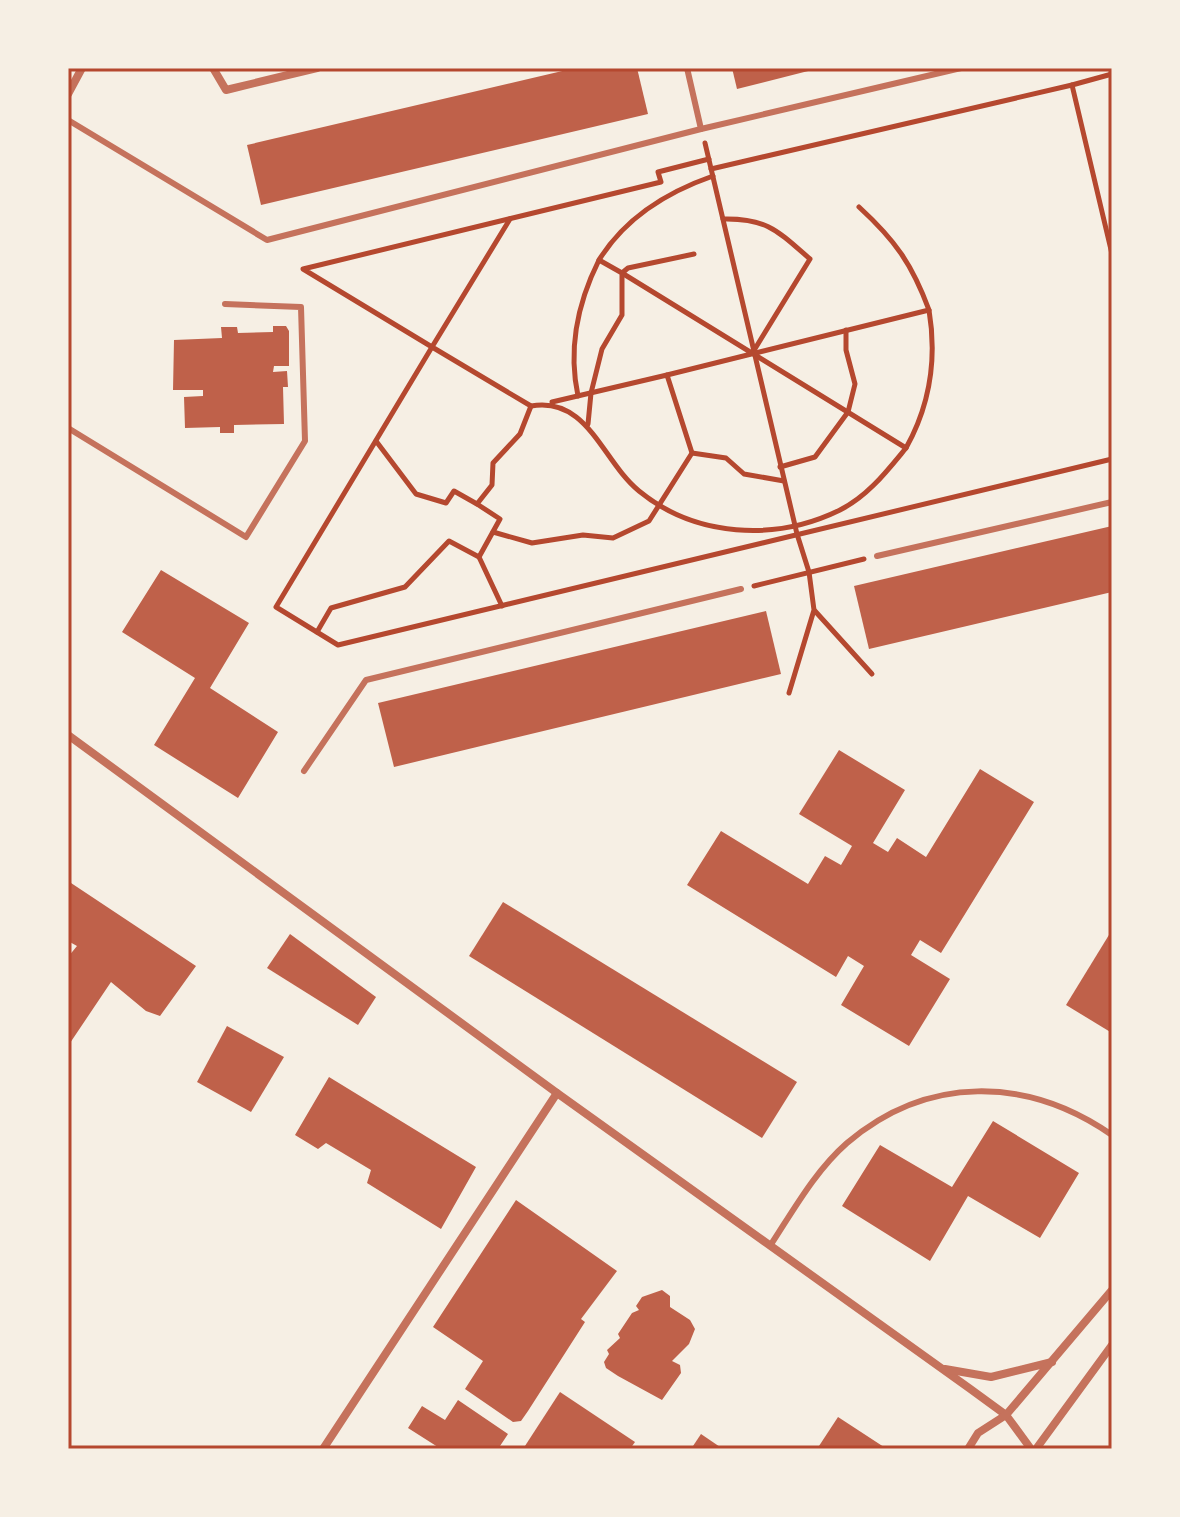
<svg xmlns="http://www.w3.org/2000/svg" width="1180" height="1517" font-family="Merriweather,serif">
<rect width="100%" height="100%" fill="#f6efe4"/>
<g fill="#bf614a">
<path d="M575 68H637L648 114 261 205 247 145Z"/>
<path d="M732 68H816V69L737 89Z"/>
<path d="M273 326H286L289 331V366H274L273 372 287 371 288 387H283L284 424 234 425V433H220V427L185 428 184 397 203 396V390H173L174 340 222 338 221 327H237L238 333 273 332Z"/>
<path d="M1112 526V592L869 649 854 586Z"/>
<path d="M161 570 249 623 210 688 278 732 238 798 154 745 195 678 122 632Z"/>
<path d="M766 611 781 674 394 767 378 703Z"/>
<path d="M839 750 905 790 873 843 888 852 897 838 926 857 980 769 1034 802 941 953 920 940 911 955 950 979 909 1046 841 1005 864 966 848 956 836 977 687 885 721 831 808 884 825 856 841 865 852 846 799 814Z"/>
<path d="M68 881 196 966 160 1016 146 1011 111 982 68 1046V957L77 946 68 941Z"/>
<path d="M503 902 797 1082 762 1138 469 956Z"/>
<path d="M1112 930V1033L1066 1005Z"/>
<path d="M290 934 376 997 358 1025 267 968Z"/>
<path d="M227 1026 284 1057 251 1112 197 1082Z"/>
<path d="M329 1077 476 1167 441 1229 367 1183 371 1170 326 1143 318 1149 295 1135Z"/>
<path d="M993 1121 1079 1173 1040 1238 968 1196 930 1261 842 1206 880 1145 952 1187Z"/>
<path d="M516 1200 617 1271 581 1319 585 1322 528 1411 521 1421 513 1422 465 1389 483 1361 433 1327Z"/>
<path d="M662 1290 670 1296V1307L690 1320 695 1329 689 1344 672 1361 680 1365 681 1373 662 1400 618 1376 606 1368 604 1362 609 1354 607 1350 620 1338 618 1334 632 1313 639 1310 636 1306 642 1297Z"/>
<path d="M560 1392 635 1442 630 1449H523Z"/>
<path d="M458 1400 508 1434 498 1449H441L408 1428 422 1406 445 1420Z"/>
<path d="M838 1417 887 1449H817Z"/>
<path d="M701 1434 723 1449H691Z"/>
</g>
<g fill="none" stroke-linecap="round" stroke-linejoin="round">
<g stroke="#b5482f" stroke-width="5">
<path d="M1112 74 1072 85 1112 254"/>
<path d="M705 143 797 534 809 572 814 610 789 693"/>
<path d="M709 159 658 172 661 182 303 269 432 347 276 607 338 645 1112 459"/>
<path d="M711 169 1072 85"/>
<path d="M859 207C895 240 912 264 929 310"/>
<path d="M510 219 432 347 531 406C588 396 602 461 639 491 695 537 775 542 840 510 868 496 887 471 906 448"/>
<path d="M723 219C767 218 778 231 810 259L753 352"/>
<path d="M599 260C625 218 667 192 713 176"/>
<path d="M667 375 929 310C937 358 930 405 906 448L622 273 628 268 694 254"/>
<path d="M578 396C568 349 578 302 599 260L622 273V315L602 349 591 393 588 424"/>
<path d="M376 441 416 494 446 503 454 491 477 504 492 485 493 463 520 434 531 406"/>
<path d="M692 453 726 458 744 474 784 481"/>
<path d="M780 467 815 457 848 412 855 384 846 350V330"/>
<path d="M477 504 500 519 479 557 502 606"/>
<path d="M493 532 532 543 583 535 613 538 649 521 692 453 667 375 552 402"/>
<path d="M754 586 864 559"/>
<path d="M815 611 872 674"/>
<path d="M317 632 331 608 405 587 449 541 479 557"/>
</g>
<g stroke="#c5725c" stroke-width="6">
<path d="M687 68 701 129"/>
<path d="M68 120 267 240 701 129 961 68"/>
<path d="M68 428 246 537 305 441 301 307 225 304"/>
<path d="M877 556 1112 502"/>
<path d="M304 771 366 680 741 589"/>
<path d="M770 1246C793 1211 815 1171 847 1143 927 1075 1027 1076 1112 1135"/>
</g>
<g stroke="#c5725c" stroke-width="8">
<path d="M213 68 226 90 317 68"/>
<path d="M68 94 82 68"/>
<path d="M68 735 557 1093 969 1388 1006 1415 1031 1449"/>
<path d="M945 1369 991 1377 1052 1362"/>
<path d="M323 1449 557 1093"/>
<path d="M968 1449 978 1433 1006 1415 1112 1290"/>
<path d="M1036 1449 1112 1345"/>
</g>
</g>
<rect width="1180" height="1517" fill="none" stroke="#f6efe4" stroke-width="140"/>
<rect x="70" y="70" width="1040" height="1377" fill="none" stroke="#b5482f" stroke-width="3"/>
</svg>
